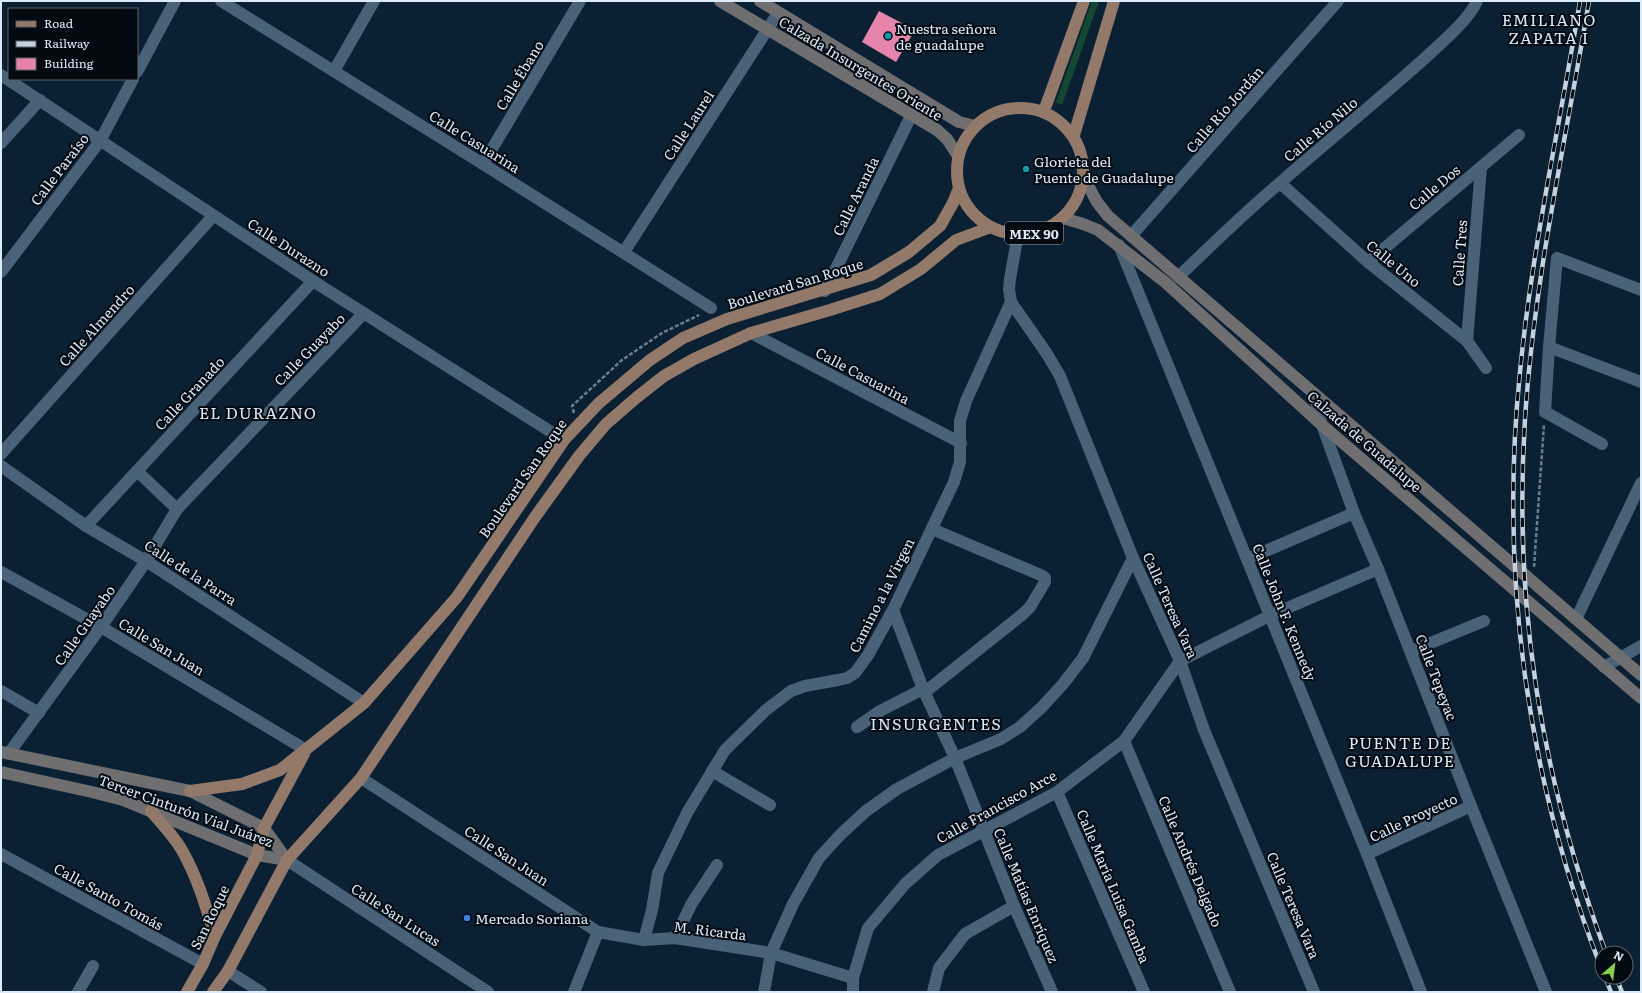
<svg xmlns="http://www.w3.org/2000/svg" width="1642" height="993" font-family="Literata,serif">
<rect width="100%" height="100%" fill="#0b2133"/>
<path fill="#134832" d="M1092 1H1099L1062 105 1056 102Z"/>
<path fill="#e684ad" d="M879 11 915 30 896 62 862 42Z"/>
<g fill="none" stroke-linecap="round" stroke-linejoin="round">
<g stroke="#6c7e8d" stroke-width="2.5" stroke-dasharray="4 2" stroke-linecap="butt">
<path d="M574 413 572 406 622 360 662 333 699 315"/>
<path d="M1534 567 1544 424"/>
</g>
<g stroke="#4a6277" stroke-width="12">
<path d="M221 1 483 164 711 308"/>
<path d="M334 71 374 1"/>
<path d="M137 72 175 1"/>
<path d="M1 75 313 281 564 440"/>
<path d="M1 143 40 100"/>
<path d="M483 164 580 1"/>
<path d="M1280 183 1368 262 1467 341 1486 368"/>
<path d="M1131 236 1338 1"/>
<path d="M1119 245 1367 854 1421 992"/>
<path d="M624 252 778 13"/>
<path d="M1368 262 1519 135"/>
<path d="M1 272 100 141 133 79"/>
<path d="M1178 277C1212 245 1245 212 1281 182 1328 141 1377 101 1424 59 1440 44 1468 21 1477 1"/>
<path d="M825 291 912 114"/>
<path d="M751 333 961 443"/>
<path d="M1467 341 1481 167"/>
<path d="M1549 347 1641 382"/>
<path d="M1314 394 1322 425 1354 513 1378 569 1471 806 1546 992"/>
<path d="M1602 444 1545 412 1549 347 1557 258 1641 290"/>
<path d="M1 454 213 216"/>
<path d="M1 466 86 526 146 561 364 703"/>
<path d="M137 471 177 509"/>
<path d="M86 526 313 281"/>
<path d="M1247 559 1354 513"/>
<path d="M1 572 101 627 306 750"/>
<path d="M893 610 923 689 955 758 1014 906 1052 992"/>
<path d="M1576 619 1641 483"/>
<path d="M1411 651 1484 621"/>
<path d="M1604 667 1641 646"/>
<path d="M1 691 39 713"/>
<path d="M925 692 1023 614 1030 607 1045 582V578L1043 576 932 529"/>
<path d="M857 727 880 711 923 689"/>
<path d="M1124 741 1230 992"/>
<path d="M9 753 101 627 146 561 177 509 364 313"/>
<path d="M712 771 770 805"/>
<path d="M361 778 598 932 644 940 675 938 771 953 853 978"/>
<path d="M1057 792 1144 992"/>
<path d="M1 854 203 964"/>
<path d="M1367 854 1471 806"/>
<path d="M287 860 488 992"/>
<path d="M675 938 692 903 717 865"/>
<path d="M644 940 652 910 658 873 687 813 725 750 766 710 791 691 805 686 838 680 847 678 855 673 868 655 893 610 954 482 960 462V421L966 401 1011 302"/>
<path d="M228 971 261 992"/>
<path d="M78 992 93 966"/>
<path d="M574 992 598 932"/>
<path d="M764 992 771 953 793 904 819 858 841 834 866 811 897 789 955 758 1001 739 1020 727 1042 707 1063 684 1083 658 1133 558"/>
<path d="M853 992V978L868 928 905 884 938 855 1057 792 1124 741 1180 661 1271 615 1378 569"/>
<path d="M933 992 939 968 965 934 1014 906"/>
</g>
<path stroke="#4a6277" stroke-width="12" d="M1018 234 1010 279 1009 289 1011 302 1047 354 1060 376 1133 558 1180 661 1204 730 1314 992"/>
<g stroke="#6f6e71" stroke-width="12">
<path d="M720 1 937 130 947 139 958 156"/>
<path d="M760 1 959 122 975 126"/>
<path d="M1084 178 1097 202 1108 216 1641 675"/>
<path d="M1063 218 1083 224 1098 230 1165 282 1322 425 1641 698"/>
<path d="M1 752 190 791 264 828 287 860"/>
<path d="M1 772 92 792 123 800 257 855 287 860"/>
</g>
<g stroke="#93796a" stroke-width="12">
<circle cx="1020" cy="171" r="63"/>
<path d="M1044 111 1084 1"/>
<path d="M1074 135 1114 1"/>
<path d="M190 791 242 784 280 770 364 703 457 597 564 440 599 403 650 360 683 338 727 319 871 275 909 252 940 226 953 203 959 188"/>
<path d="M151 811C162 824 175 837 183 852 198 879 206 907 215 936"/>
<path d="M187 992 203 964 215 936 257 855 264 828 304 754"/>
<path d="M213 992 228 971 287 860 361 778 535 517 579 456 606 424 636 398 664 376 694 359 751 333 830 310 880 294 921 269 956 240 991 227"/>
</g>
<g stroke="#c4d2df" stroke-width="4.5">
<g id="rail">
<path d="M1580 1C1560 125 1532 247 1520 372 1499 575 1527 780 1602 970"/>
<path d="M1589 1C1566 140 1534 278 1525 419 1513 607 1541 777 1606 953"/>
<path d="M1605 977 1611 992"/>
<path d="M1616 977 1622 992"/>
</g>
</g>
<use href="#rail" stroke="#030a11" stroke-width="3" stroke-dasharray="9" stroke-linecap="butt"/>
</g>
<g fill="#0f9aa8" stroke="#030a11" stroke-width="1.5">
<circle cx="888" cy="36" r="4"/>
<circle cx="1026" cy="169" r="4"/>
</g>
<circle fill="#3f7fe0" stroke="#030a11" stroke-width="1.5" cx="467" cy="918" r="4"/>
<g text-anchor="middle" dominant-baseline="central" stroke-width="4" stroke-linejoin="round" paint-order="stroke">
<rect fill="#030a11" stroke="#9ca7b2" stroke-width="1" x="1005" y="222" width="58" height="22" rx="3"/>
<g font-size="13" font-weight="bold" fill="#ddeaf7">
<text x="1034" y="233">MEX 90</text>
</g>
<g font-size="14" fill="#ddeaf7" stroke="#030a11" text-anchor="start">
<text x="896" y="28">Nuestra señora<tspan x="896" dy="16">de guadalupe</tspan></text>
<text x="1034" y="161">Glorieta del<tspan x="1034" dy="16">Puente de Guadalupe</tspan></text>
<text x="475" y="918">Mercado Soriana</text>
</g>
<g font-size="14" fill="#ddeaf7" stroke="#030a11">
<text transform="translate(861 68) rotate(31)">Calzada Insurgentes Oriente</text>
<text transform="translate(519 75) rotate(-59)">Calle Ébano</text>
<text transform="translate(1224 109) rotate(-49)">Calle Río Jordán</text>
<text transform="translate(688 125) rotate(-57)">Calle Laurel</text>
<text transform="translate(1320 129) rotate(-40)">Calle Río Nilo</text>
<text transform="translate(475 141) rotate(32)">Calle Casuarina</text>
<text transform="translate(59 169) rotate(-53)">Calle Paraíso</text>
<text transform="translate(1434 187) rotate(-40)">Calle Dos</text>
<text transform="translate(855 196) rotate(-64)">Calle Aranda</text>
<text transform="translate(289 247) rotate(33)">Calle Durazno</text>
<text transform="translate(1459 253) rotate(-86)">Calle Tres</text>
<text transform="translate(1394 263) rotate(39)">Calle Uno</text>
<text transform="translate(795 283) rotate(-17)">Boulevard San Roque</text>
<text transform="translate(96 325) rotate(-48)">Calle Almendro</text>
<text transform="translate(309 349) rotate(-46)">Calle Guayabo</text>
<text transform="translate(863 375) rotate(28)">Calle Casuarina</text>
<text transform="translate(189 393) rotate(-47)">Calle Granado</text>
<text transform="translate(1365 441) rotate(41)">Calzada de Guadalupe</text>
<text transform="translate(522 478) rotate(-55)">Boulevard San Roque</text>
<text transform="translate(191 572) rotate(33)">Calle de la Parra</text>
<text transform="translate(881 595) rotate(-63)">Camino a la Virgen</text>
<text transform="translate(1171 605) rotate(66)">Calle Teresa Vara</text>
<text transform="translate(1285 612) rotate(68)">Calle John F. Kennedy</text>
<text transform="translate(84 625) rotate(-55)">Calle Guayabo</text>
<text transform="translate(162 646) rotate(31)">Calle San Juan</text>
<text transform="translate(1437 677) rotate(69)">Calle Tepeyac</text>
<text transform="translate(996 806) rotate(-29)">Calle Francisco Arce</text>
<text transform="translate(186 810) rotate(20)">Tercer Cinturón Vial Juárez</text>
<text transform="translate(1413 817) rotate(-25)">Calle Proyecto</text>
<text transform="translate(507 855) rotate(33)">Calle San Juan</text>
<text transform="translate(1191 861) rotate(67)">Calle Andrés Delgado</text>
<text transform="translate(1114 886) rotate(67)">Calle María Luisa Gamba</text>
<text transform="translate(1027 895) rotate(67)">Calle Matías Enríquez</text>
<text transform="translate(109 896) rotate(29)">Calle Santo Tomás</text>
<text transform="translate(1294 905) rotate(67)">Calle Teresa Vara</text>
<text transform="translate(396 914) rotate(33)">Calle San Lucas</text>
<text transform="translate(209 917) rotate(-64)">San Roque</text>
<text transform="translate(710 930) rotate(7)">M. Ricarda</text>
</g>
<g font-size="16" letter-spacing="1" fill="#ddeaf7" stroke="#030a11">
<text x="1549" y="19">EMILIANO<tspan x="1549" dy="18">ZAPATA I</tspan></text>
<text x="258" y="412">EL DURAZNO</text>
<text x="936" y="723">INSURGENTES</text>
<text x="1400" y="742">PUENTE DE<tspan x="1400" dy="18">GUADALUPE</tspan></text>
</g>
</g>
<rect width="1642" height="993" fill="none" stroke="#ddeaf7" stroke-width="4"/>
<rect x="8" y="8" width="130" height="72" fill="#030a11" stroke="#5a646d"/>
<rect x="16" y="21" width="20" height="6" fill="#93796a" stroke="#5a646d"/>
<text x="44" y="28" font-size="12" fill="#ddeaf7">Road</text>
<rect x="16" y="41" width="20" height="6" fill="#c4d2df" stroke="#5a646d"/>
<text x="44" y="48" font-size="12" fill="#ddeaf7">Railway</text>
<rect x="16" y="58" width="20" height="12" fill="#e684ad" stroke="#5a646d"/>
<text x="44" y="68" font-size="12" fill="#ddeaf7">Building</text>
<g transform="translate(1614 965) rotate(28)"><circle r="19" fill="#030a11" stroke="#5a646d"/>
<path d="M0-3L7 15L0 10L-7 15Z" fill="#85cf4c"/>
<text y="-6" font-size="11" font-weight="bold" text-anchor="middle" fill="#ddeaf7">N</text>
</g>
</svg>
